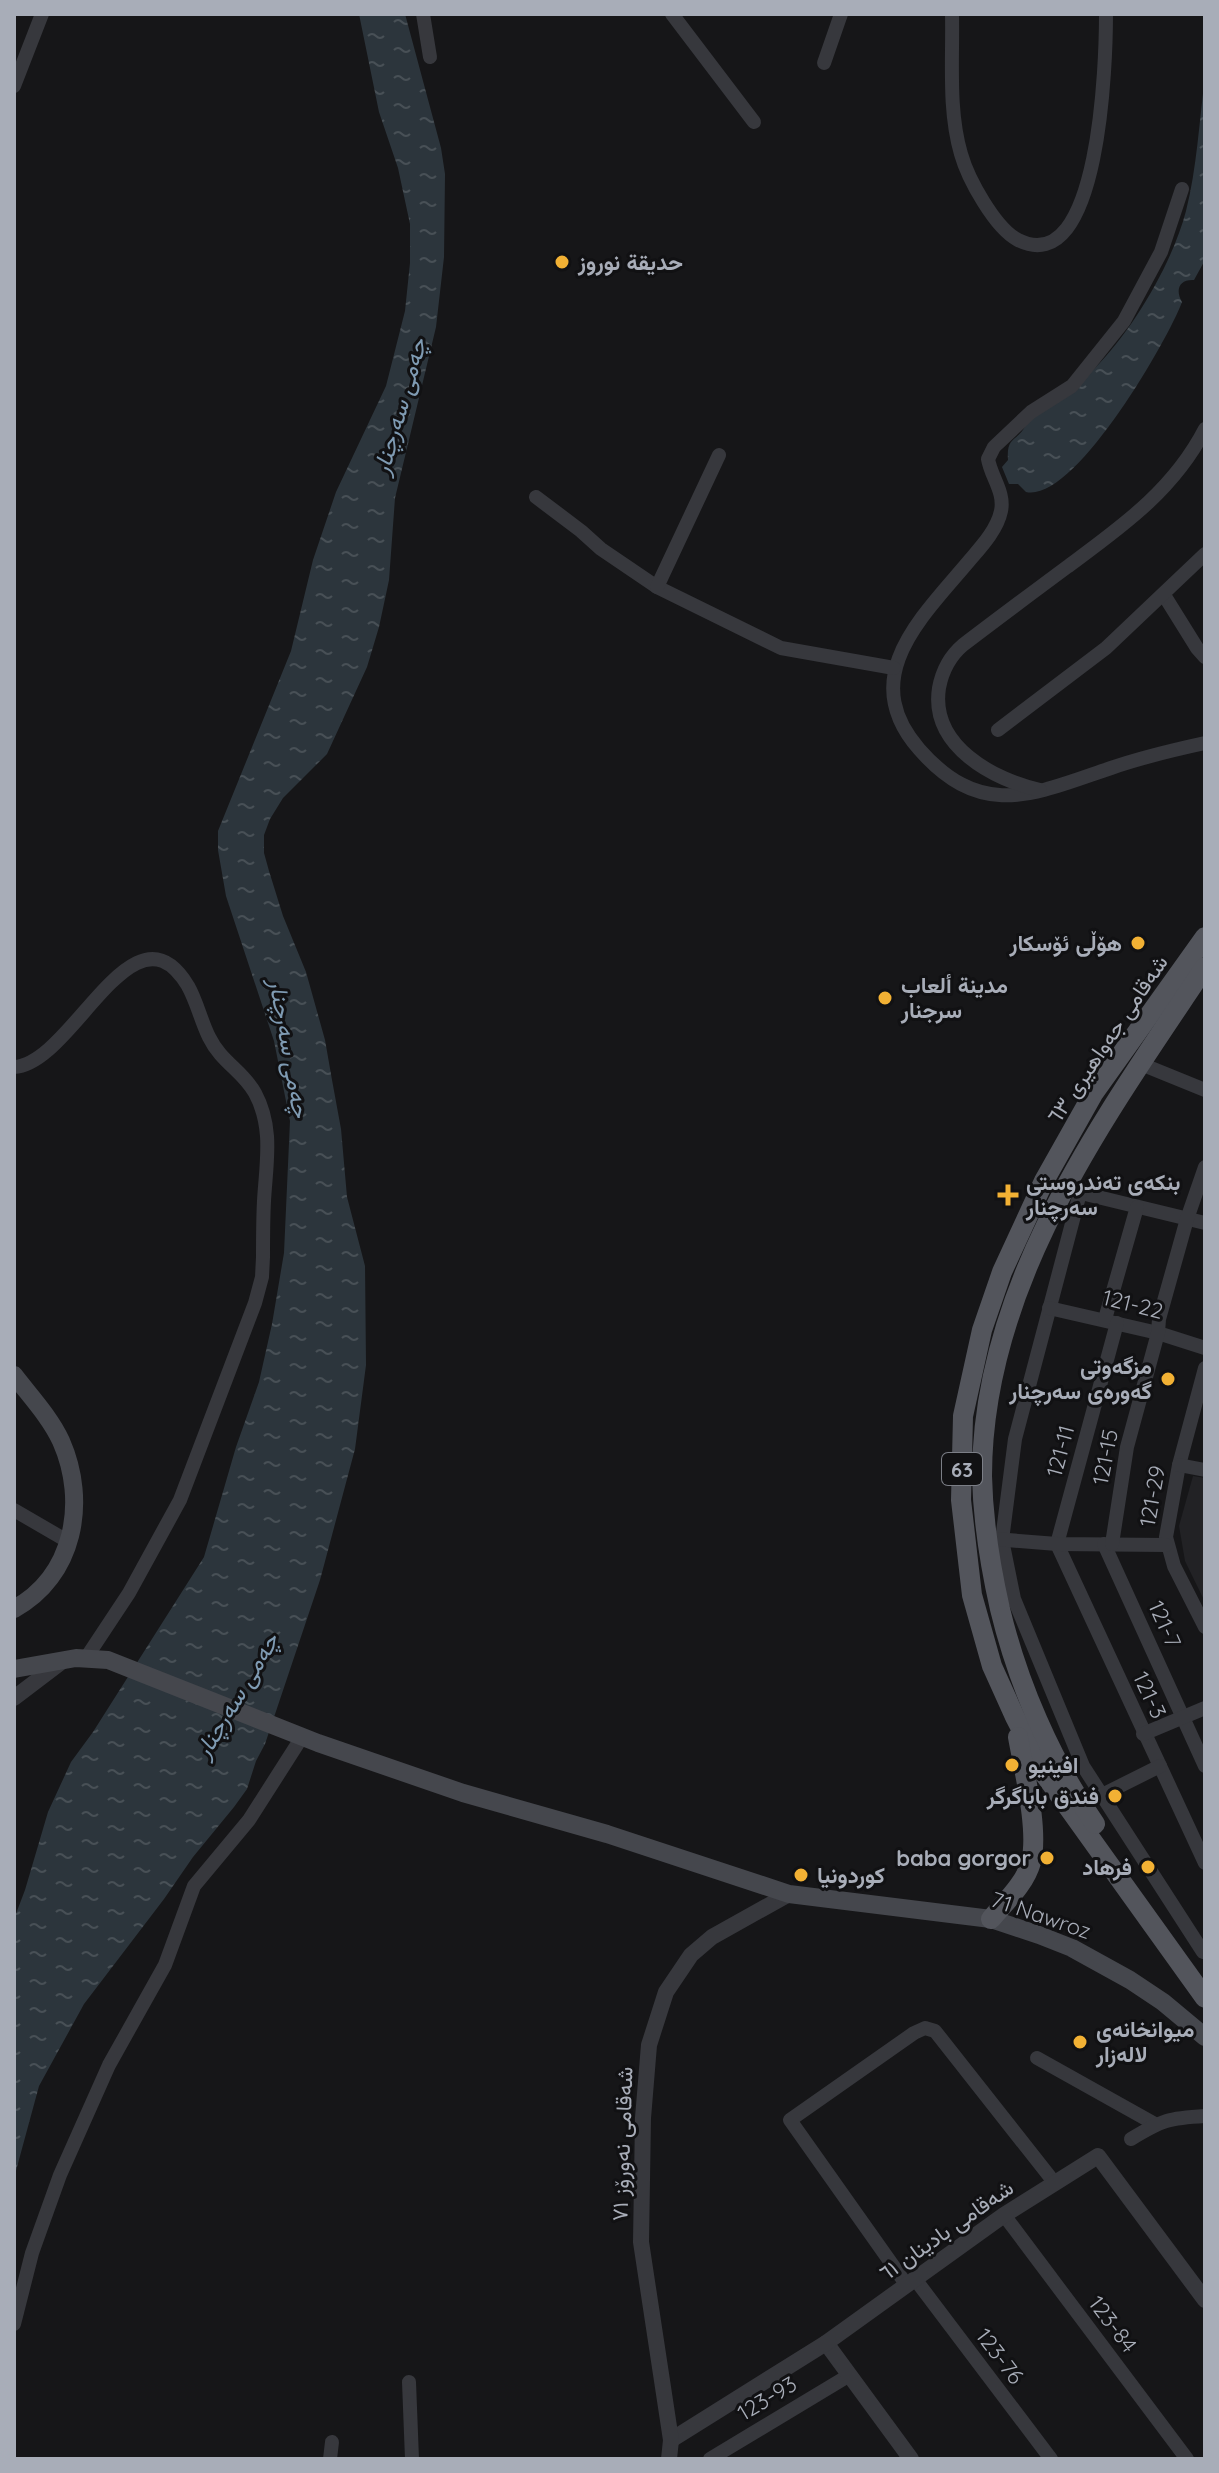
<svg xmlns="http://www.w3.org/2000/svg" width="1219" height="2473" font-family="Quicksand,Vazirmatn,sans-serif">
<defs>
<pattern id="water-ripples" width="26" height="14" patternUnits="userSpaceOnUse" patternTransform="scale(2)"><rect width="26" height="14" fill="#2c353c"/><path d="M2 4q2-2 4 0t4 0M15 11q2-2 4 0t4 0" fill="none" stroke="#485056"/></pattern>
</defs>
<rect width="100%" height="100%" fill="#161618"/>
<path fill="#222225" d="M1193 1476 1205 1478V1602L1185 1561 1179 1526Z"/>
<g fill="url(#water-ripples)">
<path d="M359 14H405L441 148 445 174 444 257 436 327 395 498 389 580 379 627 367 667 327 754 283 798 270 819 264 835V853L269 871 283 916 306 972 325 1040 332 1080 341 1129 347 1197 365 1266 366 1365 355 1449 320 1580 265 1744 256 1761 247 1789 234 1807 193 1857 164 1899 84 2004 39 2086 14 2178V1919L25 1890 48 1812 71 1762 93 1732 204 1557 236 1447 259 1382 272 1324 284 1253 290 1121 274 1041 226 896 218 850V831L291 651 313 560 336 492 386 386 405 311 410 263V224L398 168 379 112Z"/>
<path d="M1205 78V260L1194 280C1179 279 1175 290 1182 302 1167 342 1074 503 1026 492L1018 484H1009L1002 467 1008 460C1006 434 1019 443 1027 422 1049 405 1074 388 1094 369 1133 330 1172 264 1186 211 1197 168 1199 122 1205 78Z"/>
</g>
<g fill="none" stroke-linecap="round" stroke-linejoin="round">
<g stroke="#37383d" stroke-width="14">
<path d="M423 14 430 57"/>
<path d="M672 14 754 122"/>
<path d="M952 14C953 60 948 110 961 154 968 179 995 228 1018 240 1101 282 1106 57 1106 14"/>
<path d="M824 63 841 14"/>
<path d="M14 86 42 14"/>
<path d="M1182 189 1161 252 1124 321 1072 386 1031 412 994 447 988 459C991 477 1005 492 1001 511 997 530 981 547 969 561 922 617 856 677 919 749 982 821 1034 794 1111 768 1142 757 1173 750 1205 743"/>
<path d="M536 497 581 531 601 549 657 587 781 648 894 668"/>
<path d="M657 587 719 455"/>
<path d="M1164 595 1197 648 1205 657"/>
<path d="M998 730 1106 648 1205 554"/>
<path d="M1040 790C994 780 930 746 939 688 942 672 950 656 963 645 997 619 1032 593 1067 567 1121 527 1173 491 1205 429"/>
<path d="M1141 1064 1205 1090"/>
<path d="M14 1067C73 1064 133 895 188 986 197 1002 201 1021 209 1037 221 1062 243 1071 255 1093 274 1128 266 1164 264 1201 263 1220 263 1238 263 1257L262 1277 255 1303 180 1500 129 1593 86 1658"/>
<path d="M1073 1191 1205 1223"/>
<path d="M1080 1193 1015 1439 1002 1540 1014 1599 1083 1766 1203 1952"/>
<path d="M1049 1308 1158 1333 1205 1348"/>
<path d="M1105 1319 1137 1207"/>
<path d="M1117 1323 1057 1544 1205 1863"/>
<path d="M1205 1368 1179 1465 1166 1537 1174 1566 1205 1627"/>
<path d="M1179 1465 1205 1470"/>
<path d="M14 1510 69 1542"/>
<path d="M995 1539 1057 1544 1166 1545"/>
<path d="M1104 1544 1205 1766"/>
<path d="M1112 1544 1127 1447 1158 1333 1159 1319 1187 1219 1205 1167"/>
<path d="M1143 1734 1205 1708"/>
<path d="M1102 1795 1160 1766"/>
<path d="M1037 2058 1155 2124"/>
<path d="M1131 2139C1162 2120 1169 2118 1205 2116"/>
<path d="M1004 2215 1187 2459"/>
<path d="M915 2279 1051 2459"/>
<path d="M906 2284 790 2120 914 2033 925 2028 935 2031 1054 2182"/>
<path d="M14 2324 32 2253 60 2175 109 2065 165 1965 194 1886 249 1820 302 1737"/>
<path d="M409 2382 412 2459"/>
<path d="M330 2459 332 2442"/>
<path d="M710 2459 848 2376"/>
</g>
<g stroke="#37383d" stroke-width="16">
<path d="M14 1698 64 1660"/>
<path d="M826 2343 911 2459"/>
<path d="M671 2440 826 2343 1004 2215 1098 2156 1205 2300"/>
<path d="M669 2459 671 2440 641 2242 643 2118 649 2045 666 1992 691 1955 712 1937 789 1894"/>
</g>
<g stroke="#45474d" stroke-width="18">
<path d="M14 1375C30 1396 50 1417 61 1441 88 1502 74 1576 14 1609"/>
<path d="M14 1669 76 1658 108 1660 318 1743 463 1793 607 1834 789 1894 991 1919 1039 1935 1072 1948 1130 1980 1163 2002 1205 2037"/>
</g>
<g stroke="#53555c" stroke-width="20">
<path d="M1205 937 1093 1094 1044 1181 1002 1272 982 1330 963 1416 961 1500 972 1595 992 1666 1015 1717 1045 1775 1205 1998"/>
<path d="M1095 1824C1051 1760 1018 1684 1000 1609 990 1565 983 1521 982 1476 982 1284 1103 1120 1205 967"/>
<path d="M991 1919C1005 1902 1025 1884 1031 1862 1039 1830 1024 1771 1018 1737"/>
</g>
</g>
<g fill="#f2b134" stroke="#111113" stroke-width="3">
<circle cx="562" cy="262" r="8"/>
<circle cx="1138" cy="943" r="8"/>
<circle cx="885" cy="998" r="8"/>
<path d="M1004 1183h8v8h8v8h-8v8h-8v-8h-8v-8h8z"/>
<circle cx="1168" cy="1379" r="8"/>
<circle cx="1012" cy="1765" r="8"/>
<circle cx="1115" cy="1796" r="8"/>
<circle cx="1047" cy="1858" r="8"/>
<circle cx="1148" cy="1867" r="8"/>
<circle cx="801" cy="1875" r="8"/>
<circle cx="1080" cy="2042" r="8"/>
</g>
<g text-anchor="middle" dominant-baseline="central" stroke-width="6" stroke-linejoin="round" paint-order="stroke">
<rect fill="#111113" stroke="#7b7e86" stroke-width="2" x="942" y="1453" width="40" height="32" rx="6"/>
<g font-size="20" font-weight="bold" fill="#a8adb8">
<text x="962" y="1469">63</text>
</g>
<g font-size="22" font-weight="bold" fill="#a8adb8" stroke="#111113" text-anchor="start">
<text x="578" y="262">حديقة نوروز</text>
<text x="1122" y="943" text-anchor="end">هۆڵی ئۆسکار</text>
<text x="901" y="985">مدينة ألعاب<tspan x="901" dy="25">سرجنار</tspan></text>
<text x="1026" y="1182">بنکەی تەندروستی<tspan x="1026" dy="25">سەرچنار</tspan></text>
<text x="1152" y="1366" text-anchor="end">مزگەوتی<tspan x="1152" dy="25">گەورەی سەرچنار</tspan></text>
<text x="1028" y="1765">افينيو</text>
<text x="1099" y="1796" text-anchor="end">فندق باباگرگر</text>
<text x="1031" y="1858" text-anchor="end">baba gorgor</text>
<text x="1132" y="1867" text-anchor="end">فرهاد</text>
<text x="817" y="1875">كوردونيا</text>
<text x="1096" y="2029">میوانخانەی<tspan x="1096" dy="25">لالەزار</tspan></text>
</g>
<g font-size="22" fill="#a8adb8" stroke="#111113">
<text transform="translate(1107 1039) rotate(-56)">شەقامی جەواهیری ٦٣</text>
<text transform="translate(1133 1304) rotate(14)">121-22</text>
<text transform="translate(1060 1451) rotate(-75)">121-11</text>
<text transform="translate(1105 1457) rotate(-79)">121-15</text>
<text transform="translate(1152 1496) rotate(-80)">121-29</text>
<text transform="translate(1165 1624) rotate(66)">121-7</text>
<text transform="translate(1150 1695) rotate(65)">121-3</text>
<text transform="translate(1041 1915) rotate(19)">71 Nawroz</text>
<text transform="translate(622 2144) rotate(-88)">شەقامی نەورۆز ٧١</text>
<text transform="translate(946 2230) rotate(-35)">شەقامی بادینان ٦١</text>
<text transform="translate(1113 2324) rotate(53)">123-84</text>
<text transform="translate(1000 2356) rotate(53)">123-76</text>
<text transform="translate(767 2398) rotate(-31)">123-93</text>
</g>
<g font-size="24" font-style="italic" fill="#7f9bb3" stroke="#111113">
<text transform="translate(399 406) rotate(-74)">چەمی سەرچنار</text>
<text transform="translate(290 1048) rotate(80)">چەمی سەرچنار</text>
<text transform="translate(236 1695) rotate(-59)">چەمی سەرچنار</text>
</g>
</g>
<rect width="1219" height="2473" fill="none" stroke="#a8adb8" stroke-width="32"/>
</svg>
